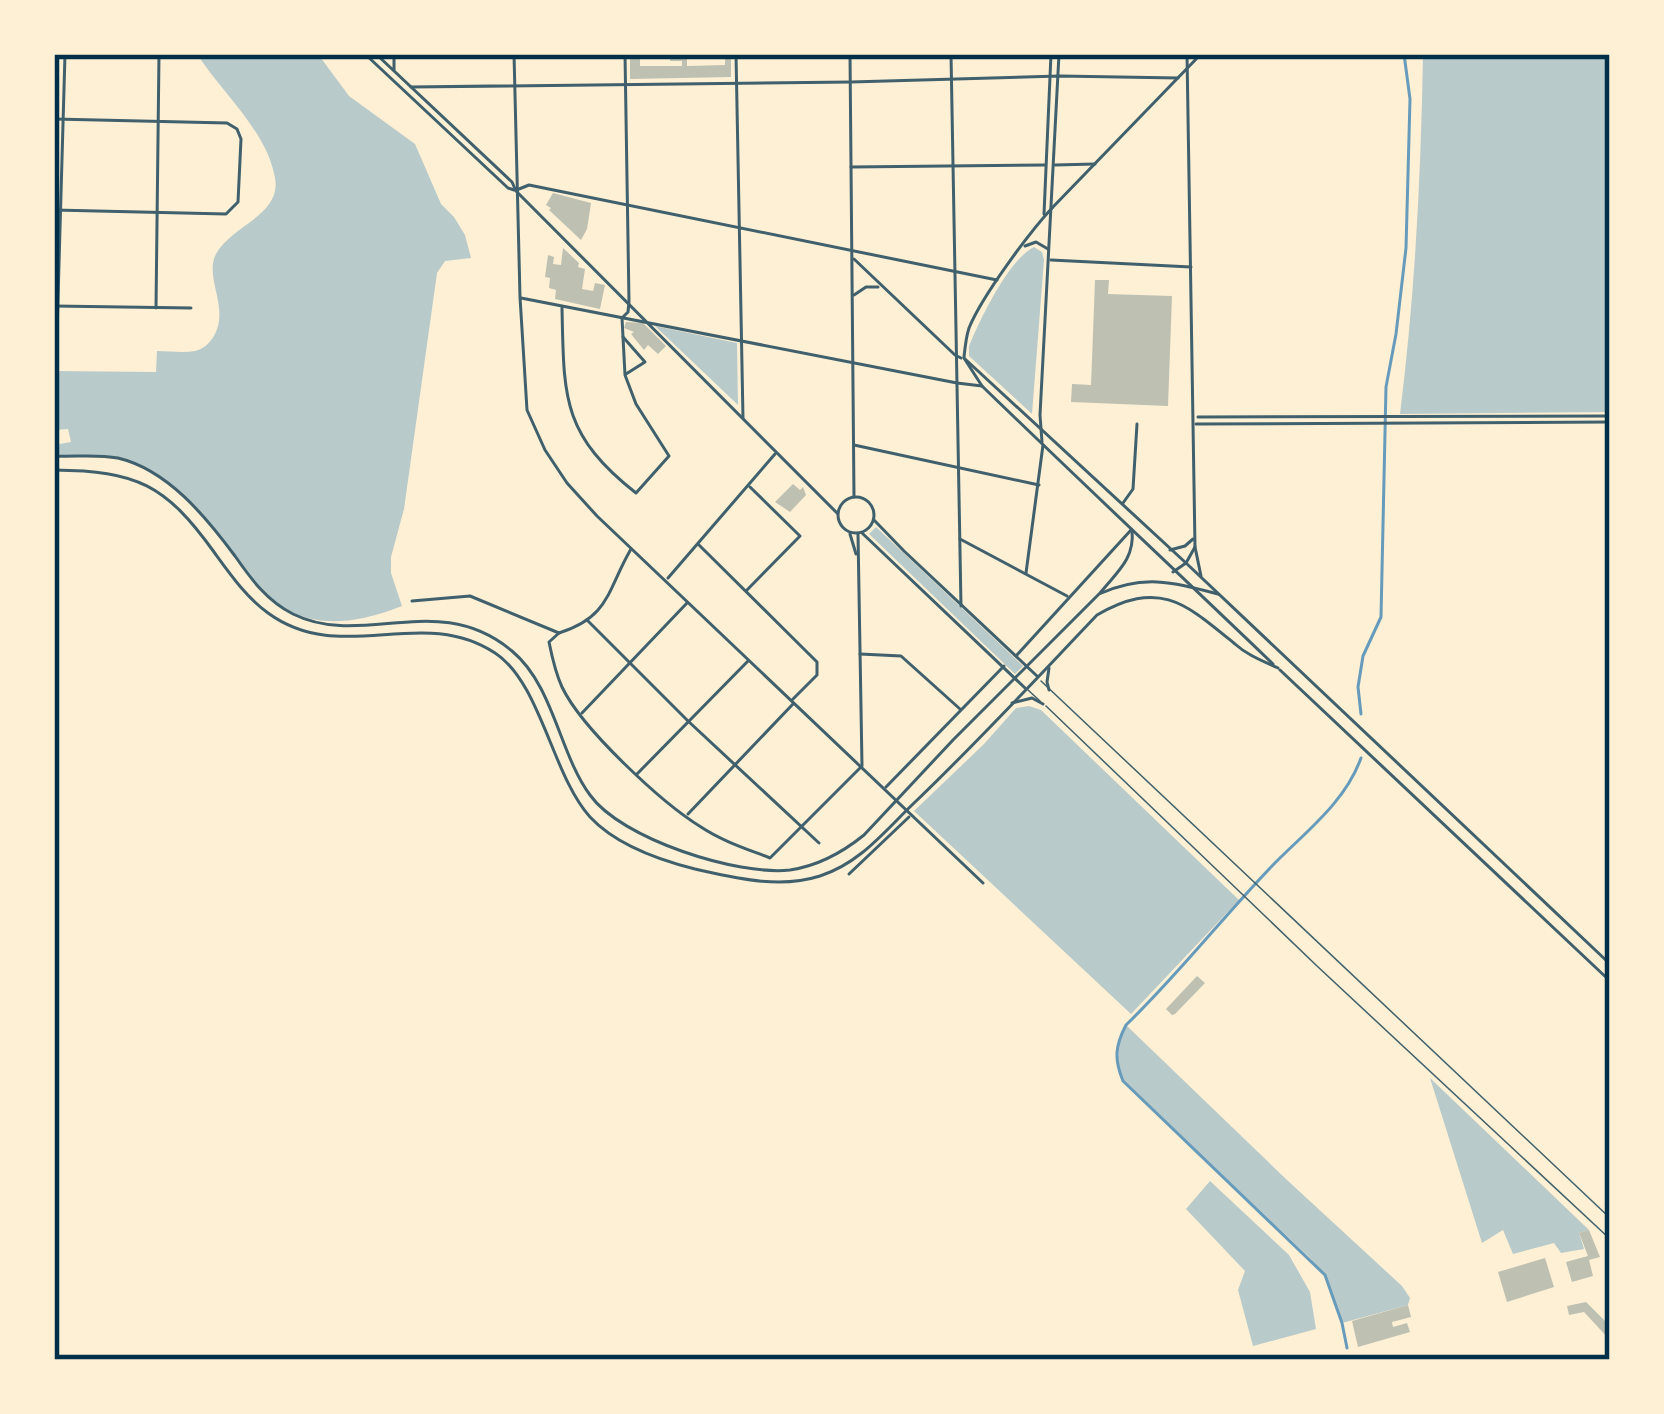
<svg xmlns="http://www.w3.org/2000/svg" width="1664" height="1414" font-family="'Crimson Pro',serif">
<rect width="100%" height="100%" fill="#fdf0d5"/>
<g fill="#b9caca">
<path d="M197 54H318L349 96 415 144 441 204 454 217 465 235 471 258 445 261 437 273 404 509 391 557V573L402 606C249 666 253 534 152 473 122 454 88 456 54 456V445L71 442 68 429 54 430V371L156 372 157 351C169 351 183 353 195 351 204 349 210 343 215 334 229 306 204 277 216 254 232 225 282 215 275 178 267 131 222 93 197 54Z"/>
<path d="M1423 54H1542L1592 59 1593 54H1610V412L1400 414C1415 294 1421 175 1423 54Z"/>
<path d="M1034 247 1042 252 1044 260 1032 414 969 356V346C980 319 1009 259 1034 247Z"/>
<path d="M655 326 737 343 738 405Z"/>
<path d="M876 527 1023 666 1015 674 869 534Z"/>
<path d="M1029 706 1041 710 1239 900 1131 1014 914 811 984 744 1016 708Z"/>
<path d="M1126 1025 1287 1180 1402 1286 1410 1298 1408 1305 1342 1323 1325 1275 1309 1257 1123 1081C1114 1059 1115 1046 1126 1025Z"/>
<path d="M1430 1078 1589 1230 1579 1233 1584 1249 1561 1253 1554 1243 1513 1254 1503 1230 1482 1243Z"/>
<path d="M1210 1181 1289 1255 1310 1292 1316 1329 1253 1346 1238 1290 1245 1271 1186 1209Z"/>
</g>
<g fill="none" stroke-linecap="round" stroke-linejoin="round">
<g stroke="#669bbc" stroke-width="3">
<path d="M1361 714 1358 687 1363 656 1381 617 1386 387 1396 334 1406 248 1410 99 1404 54"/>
<path d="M1347 1348 1342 1323 1325 1275 1123 1081C1114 1059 1115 1046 1126 1025 1178 975 1222 918 1272 866 1304 833 1345 803 1361 758"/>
</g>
</g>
<g fill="#bec0b2">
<path d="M630 54H640V66H682V61H670V54H687V66L725 65V54H731V77L630 79Z"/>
<path d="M553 193 591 203 587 229 581 240 549 210 551 208 546 205Z"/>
<path d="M563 248 579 263 578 267 585 269 582 289 593 291 595 283 605 285 600 309 555 299 556 290 549 288 550 278 545 277 548 255 554 257 553 264 561 265Z"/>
<path d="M1095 280H1109L1108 294 1172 296 1168 406 1071 402 1072 384 1091 385Z"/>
<path d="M626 322 643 323 666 346 658 354 648 345 644 350 631 334 634 332 624 328Z"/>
<path d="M793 484 800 490 803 487 806 495 790 512 775 502Z"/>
<path d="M1197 976 1205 983 1175 1014 1172 1015 1166 1009Z"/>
<path d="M1589 1230 1600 1257 1589 1260 1593 1276 1572 1282 1566 1262 1588 1256 1579 1233Z"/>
<path d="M1545 1258 1554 1287 1507 1302 1498 1272Z"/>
<path d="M1586 1302 1610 1326V1340L1584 1312 1569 1315 1567 1306Z"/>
<path d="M1408 1305 1411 1317 1392 1322 1393 1327 1407 1323 1410 1332 1358 1347 1352 1321Z"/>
</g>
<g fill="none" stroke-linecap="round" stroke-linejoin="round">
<g stroke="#3f606c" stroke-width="1.5">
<path d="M1041 681 1610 1218"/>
<path d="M1028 690 1040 701"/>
<path d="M1046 706 1317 966 1610 1239"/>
</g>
<g stroke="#3f606c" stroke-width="3">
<path d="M365 54 508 188 514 190"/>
<path d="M376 54 512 182 516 191 837 513"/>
<path d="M394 54V70"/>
<path d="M514 54 520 297 527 410 545 450 567 483 597 516 983 883"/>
<path d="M736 54 743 418"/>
<path d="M850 54 854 497"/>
<path d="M951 54 961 606"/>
<path d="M411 87 851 82 1060 76 1178 78"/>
<path d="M54 119 227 123 237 129 241 139 238 202 226 214 54 210"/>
<path d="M1055 165 1095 164"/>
<path d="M851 167 1045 165"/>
<path d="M519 189 529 185 997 280"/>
<path d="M1052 208 1201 54"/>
<path d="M854 259 955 355 961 358"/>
<path d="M1051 260 1191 267"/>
<path d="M854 295 866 287H878"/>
<path d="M521 298 957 383 982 386"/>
<path d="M54 306 191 308"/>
<path d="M156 308 159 54"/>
<path d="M562 308C564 396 561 434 636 493L669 456 636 404 625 375 622 318 628 312 629 302 625 54"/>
<path d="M623 337 645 362 626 374"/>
<path d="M56 369 65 54"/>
<path d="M1198 417 1610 416"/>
<path d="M1196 424 1610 422"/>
<path d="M854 445 1039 485"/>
<circle cx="856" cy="515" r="18"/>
<path d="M1123 503 1133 489 1137 424"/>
<path d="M874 520 904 551 1037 676"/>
<path d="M862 533 1025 688"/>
<path d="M850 534 856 554"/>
<path d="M960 539 1067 596"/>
<path d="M699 545 817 662V675L793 699"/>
<path d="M1170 550 1185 546 1193 539"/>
<path d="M1173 572 1186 563 1195 547 1187 54"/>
<path d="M1026 573 1043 445"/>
<path d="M668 578 775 454"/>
<path d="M747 590 800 536 750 487"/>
<path d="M412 601 470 596 559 633C610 617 607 590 631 549"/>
<path d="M587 620 688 721 819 843"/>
<path d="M559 633 549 642C552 657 556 674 562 687 582 729 662 803 701 827 722 841 747 849 770 858L862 766 858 534"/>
<path d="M860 654 901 656 960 709"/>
<path d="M1016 656 1131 530"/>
<path d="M582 713 687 603"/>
<path d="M637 774 748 661"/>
<path d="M886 787 1004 666"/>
<path d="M688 814 793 704"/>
<path d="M849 874 909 817"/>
</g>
<g stroke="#3f606c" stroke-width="3">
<path d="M1044 214 1051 54"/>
<path d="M1025 246 1036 242 1048 249"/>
<path d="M964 357C965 347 966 337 969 328 982 296 1029 233 1052 208"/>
<path d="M964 358 982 386C1078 479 1176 571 1273 664"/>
<path d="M965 359 1186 563 1610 964"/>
<path d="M1042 442 1040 415 1059 54"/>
<path d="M54 456C76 457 96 454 118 458 168 470 206 517 235 556 251 579 267 601 293 614 364 649 438 589 512 651 554 686 559 753 590 795 621 839 738 876 790 870 817 866 843 852 864 835L953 740 1099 594C1144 574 1172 582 1218 594"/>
<path d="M54 470C137 471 165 484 214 552 230 574 246 597 268 613 342 667 420 604 495 653 541 683 552 775 590 817 616 845 659 860 695 869 736 878 779 889 820 876 860 863 884 832 913 804 976 744 1036 679 1097 615 1160 579 1185 603 1235 644 1247 655 1263 661 1278 668"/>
<path d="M1195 547 1201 576"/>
<path d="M1100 593C1117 572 1135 559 1132 530"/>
<path d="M1049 668 1047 682 1049 690"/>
<path d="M1280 670 1610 981"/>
<path d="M1012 703 1032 698 1043 704"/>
</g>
</g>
<rect width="1664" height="1414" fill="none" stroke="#fdf0d5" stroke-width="114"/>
<rect x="57" y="57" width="1550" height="1300" fill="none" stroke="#003049" stroke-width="4.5"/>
</svg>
